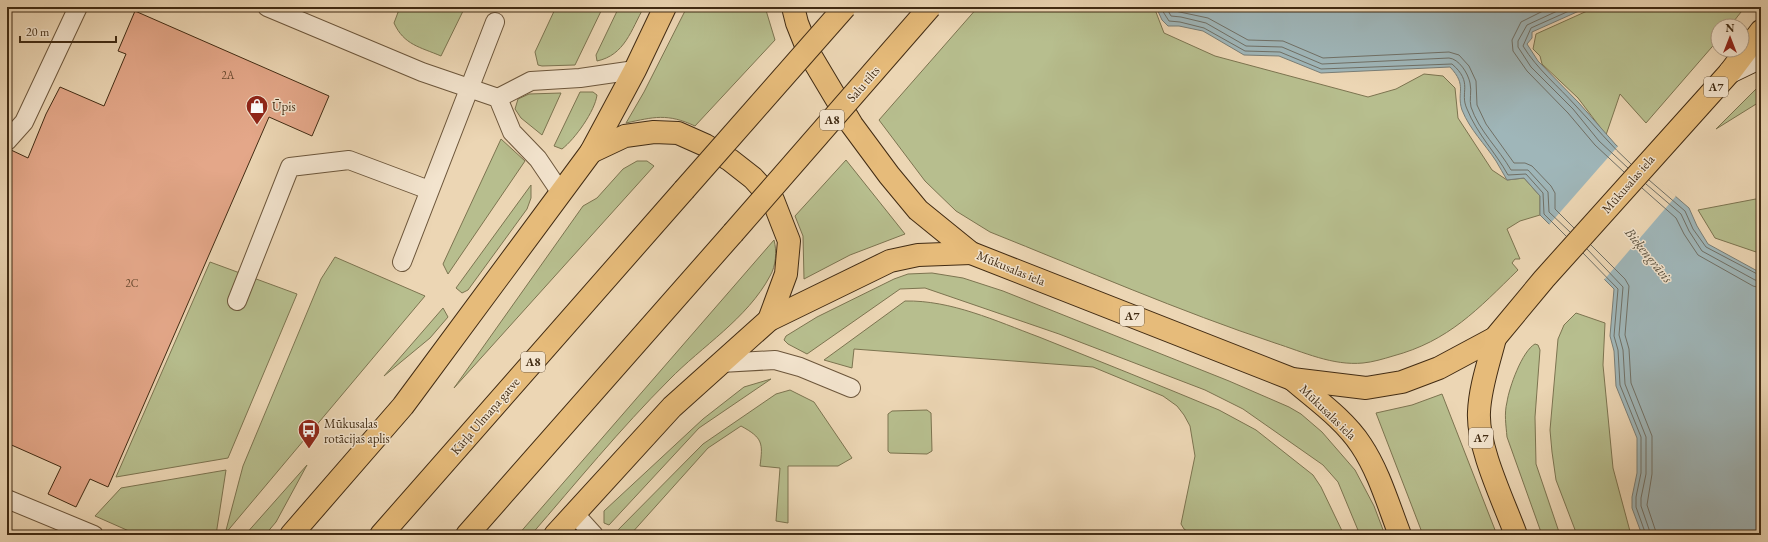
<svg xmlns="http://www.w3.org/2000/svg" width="1768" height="542" font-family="'EB Garamond',serif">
<rect width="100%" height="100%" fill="#ecd6b4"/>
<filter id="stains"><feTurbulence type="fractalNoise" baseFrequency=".005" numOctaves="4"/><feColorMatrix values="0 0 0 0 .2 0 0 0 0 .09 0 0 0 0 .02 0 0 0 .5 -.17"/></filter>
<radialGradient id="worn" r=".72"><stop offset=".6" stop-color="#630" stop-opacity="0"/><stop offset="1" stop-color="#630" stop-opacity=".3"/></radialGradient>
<g fill="#b7be8e" stroke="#7c7450">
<path d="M400 7H465L441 56C420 47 404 45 394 23Z"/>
<path d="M556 7H603L575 65 542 66 538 65 535 52Z"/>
<path d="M619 7H644C631 30 625 55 597 61L596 55Z"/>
<path d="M687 7H765L775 40 695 126C667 113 654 117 626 123L644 92Z"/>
<path d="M978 7H1154L1164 33 1215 56 1368 97 1396 89 1424 74 1443 76 1455 88 1458 118 1492 170 1507 180 1524 178 1540 196V215L1520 221 1507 229 1520 259H1515L1512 263 1518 270C1478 309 1449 341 1393 356 1383 359 1373 362 1363 363 1333 366 1303 352 1275 343 1179 311 1085 270 990 232L956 211 925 181 879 120Z"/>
<path d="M1596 7H1745L1730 26H1718V40L1646 123 1620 94 1606 135 1578 98 1542 64 1540 56 1533 49 1536 34Z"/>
<path d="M1761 84V101L1716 129Z"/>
<path d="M580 92H593L597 95C595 111 575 139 562 149L554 146Z"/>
<path d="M561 93 542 135 521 118 515 109 518 99 529 94Z"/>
<path d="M501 139 525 161 448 274 443 264Z"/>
<path d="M846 160 905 234 850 255 804 279 803 236 795 216Z"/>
<path d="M637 161H647L654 166 454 388 583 206 597 198 623 169Z"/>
<path d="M531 185V198L527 209 468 290 462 293 456 288Z"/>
<path d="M1761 198V251L1759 253 1715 238 1698 210Z"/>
<path d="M774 240C777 251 776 266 770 276 747 319 702 346 669 380 620 429 576 483 531 535H518Z"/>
<path d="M335 257 425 296 225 534 243 466 321 279Z"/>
<path d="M210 262 297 294 228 458 116 477Z"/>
<path d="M932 273 963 278 1003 291 1229 381 1289 407 1301 414 1322 432 1355 470 1374 506 1385 535H1360L1338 482 1323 465 1243 409 1205 390 1059 334 925 288 900 289 807 354 788 344 784 340 786 336 817 317 894 279 908 274Z"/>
<path d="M905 301C951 300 996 321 1039 337 1099 361 1159 385 1219 410L1256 430 1313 475 1321 487 1344 535H1193L1184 529 1181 524 1195 456 1190 426 1184 415 1177 406 1163 396 1093 367 854 349 852 368 824 360Z"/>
<path d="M443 308 448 317 430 338 384 376Z"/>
<path d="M1576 313 1605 323 1603 365 1613 468 1631 535H1577L1556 480 1552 452 1550 430 1558 339 1564 325Z"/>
<path d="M1535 344 1538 345 1540 350 1535 417 1536 464 1560 535H1542L1507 437C1506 425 1504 414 1507 402 1509 388 1522 351 1535 344Z"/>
<path d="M771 379 699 428 609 525 604 523V511L703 419 744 387Z"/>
<path d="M790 390 814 402 852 458 838 466H788V523L776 521 780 468 760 466C763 443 763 438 741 426L708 448 630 535 614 534 703 444 776 394Z"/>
<path d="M1442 394 1497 535H1423L1376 413 1412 405Z"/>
<path d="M927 410 931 413 932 451 927 454 890 453 888 451V414L892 411Z"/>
<path d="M307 465 276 522 265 535H245Z"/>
<path d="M226 470 216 535H138L95 516 121 488Z"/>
</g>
<path fill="#9fb6b9" stroke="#797e77" d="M1156 7H1588L1532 32V38L1527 44 1538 61 1579 103 1616 145 1689 208 1697 226 1708 244 1761 273V535H1642L1632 508V497L1637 473V438L1616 386 1614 351 1610 336 1614 289 1540 215V196L1524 178 1507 180C1503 174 1500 167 1496 161 1485 144 1470 130 1462 110 1456 92 1468 86 1450 67L1321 73 1279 56 1244 55 1203 31 1179 26H1168L1162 20Z"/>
<path fill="#ecd6b4" d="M1619 145 1676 196 1603 281 1548 226Z"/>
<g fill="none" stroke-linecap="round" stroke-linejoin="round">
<g stroke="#707066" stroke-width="1">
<path d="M1160 7 1169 21 1180 22 1204 28 1245 51 1280 52 1321 69 1452 64C1474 83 1459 92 1467 109 1477 134 1496 153 1508 175L1526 174 1543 193 1544 214 1566 236"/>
<path d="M1166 7 1171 16 1181 17 1206 23 1246 46 1282 47 1322 64 1449 58C1459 59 1468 73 1470 83 1472 91 1469 100 1471 107 1479 131 1499 149 1511 170H1528L1548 192 1549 212 1570 232"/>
<path d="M1172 7 1175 11 1208 18 1248 40 1283 41 1323 58 1449 52 1459 55 1469 66 1476 81 1477 105 1486 124 1514 163H1525L1532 166 1551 186 1555 193V209L1574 228"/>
<path d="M1551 7 1521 22 1512 40 1513 51 1527 71 1568 113 1595 145 1624 172"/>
<path d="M1566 7 1527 25 1518 41V47L1531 67 1573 109 1599 141 1628 168"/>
<path d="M1578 7 1531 28 1523 46C1537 69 1558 86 1576 106 1595 126 1611 146 1631 164"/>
<path d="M1649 180 1685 211 1693 229 1706 247 1761 276"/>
<path d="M1646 184 1681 214 1689 231 1702 251 1755 280 1761 282"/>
<path d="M1642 188 1676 218 1684 234 1698 255 1753 286 1761 288"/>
<path d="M1591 245 1625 279 1629 286 1625 335 1629 349 1631 383 1652 436V474L1647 505 1657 535"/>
<path d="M1587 249 1623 287 1619 335 1623 350 1625 384 1646 437V474L1641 498V506L1651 535"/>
<path d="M1583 253 1618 289 1614 336 1618 350 1620 385 1641 437V473L1636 497V507L1646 535"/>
</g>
</g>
<path fill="#e4a789" stroke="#412b13" d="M135 11 329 96 312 136 269 117 108 487 90 479 76 507 48 494 61 467 7 443V151L11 150 28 158 46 114 60 87 104 106 126 54 118 51Z"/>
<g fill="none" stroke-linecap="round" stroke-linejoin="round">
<g stroke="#6c563b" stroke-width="20">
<g id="lane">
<path d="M267 7 422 72 498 98 512 132 538 159 561 193"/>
<path d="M498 98 531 81 580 78 635 70"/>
<path d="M7 141 24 122 78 7"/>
<path d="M402 262 495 22"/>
<path d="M237 301 290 167 349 160 429 190"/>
<path d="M721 363 775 360 800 367 851 388"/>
<path d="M7 499 94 535"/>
<path d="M574 513 594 535"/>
</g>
</g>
<g stroke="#412b13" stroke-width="24">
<path id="secondary" d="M1730 72 1761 57"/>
</g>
<g stroke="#412b13" stroke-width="24">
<g id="highway">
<path d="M793 7 797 23 809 53 852 125 889 175 918 210 971 253 1292 379 1366 388 1402 382 1439 368 1495 338 1544 279 1730 72 1761 31"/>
<path d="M591 152 625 136 654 132 678 133 705 145 730 160 753 178 773 200 789 241 786 274 769 320"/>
<path d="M1495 338C1489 362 1480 387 1479 412 1477 447 1504 502 1516 535"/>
<path d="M1292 379C1315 399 1344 419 1361 445 1379 472 1388 504 1400 535"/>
<path d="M291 535 403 406 591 152 635 70 665 7"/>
<path d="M381 535 684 190"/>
<path d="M467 535 733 233"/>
<path d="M555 535 672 407 769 320 890 261 918 255 971 253"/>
</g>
</g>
<use href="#lane" stroke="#f3e4ce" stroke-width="18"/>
<use href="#secondary" stroke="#f3e4ce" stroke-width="22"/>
<use href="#highway" stroke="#e6bb7a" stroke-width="22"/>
<g stroke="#412b13" stroke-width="24" stroke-linecap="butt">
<g id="highway-bridge">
<path d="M684 190 845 7"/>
<path d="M733 233 930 7"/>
</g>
</g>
<use href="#highway-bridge" stroke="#e6bb7a" stroke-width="22"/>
</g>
<defs>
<g id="shop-pin" transform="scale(1.15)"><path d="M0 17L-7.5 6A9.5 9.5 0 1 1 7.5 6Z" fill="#8f2418" stroke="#f3e4ce"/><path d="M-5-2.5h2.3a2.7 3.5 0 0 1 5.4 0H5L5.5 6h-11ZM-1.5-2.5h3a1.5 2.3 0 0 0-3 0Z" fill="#fff"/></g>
<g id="bus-pin" transform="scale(1.15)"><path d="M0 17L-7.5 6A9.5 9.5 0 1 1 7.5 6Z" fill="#8f2418" stroke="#f3e4ce"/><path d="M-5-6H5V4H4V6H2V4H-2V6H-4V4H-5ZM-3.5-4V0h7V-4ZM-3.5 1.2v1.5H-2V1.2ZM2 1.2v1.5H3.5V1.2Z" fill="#fff"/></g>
</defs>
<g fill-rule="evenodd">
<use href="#shop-pin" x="257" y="106"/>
<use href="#bus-pin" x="309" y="430"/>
</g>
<g text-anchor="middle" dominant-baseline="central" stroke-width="3" stroke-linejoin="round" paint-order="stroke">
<g font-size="11" fill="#6a4a30">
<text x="228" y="75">2A</text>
<text x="132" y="283">2C</text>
</g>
<g fill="#f3e4ce" stroke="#76624b" stroke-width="1">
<rect x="1704" y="77" width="24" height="20" rx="3"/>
<rect x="820" y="110" width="24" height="20" rx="3"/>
<rect x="1120" y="306" width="24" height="20" rx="3"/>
<rect x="521" y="352" width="24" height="20" rx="3"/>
<rect x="1469" y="428" width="24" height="20" rx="3"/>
</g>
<g font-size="12" font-weight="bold" fill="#412b13">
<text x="1716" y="87">A7</text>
<text x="832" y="120">A8</text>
<text x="1132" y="316">A7</text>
<text x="533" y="362">A8</text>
<text x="1481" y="438">A7</text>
</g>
<g font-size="13" fill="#412b13" stroke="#f3e4ce">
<text transform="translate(863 84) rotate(-49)">Salu tilts</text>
<text transform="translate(1628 184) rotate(-49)">Mūkusalas iela</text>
<text transform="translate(1011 268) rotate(22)">Mūkusalas iela</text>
<text transform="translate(1328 412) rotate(44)">Mūkusalas iela</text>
<text transform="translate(485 416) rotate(-49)">Kārļa Ulmaņa gatve</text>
</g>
<g font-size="13" fill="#412b13" stroke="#f3e4ce" text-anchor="start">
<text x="272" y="106">Ūpis</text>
<text x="324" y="423">Mūkusalas<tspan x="324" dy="15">rotācijas aplis</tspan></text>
</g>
<g font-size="14" font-style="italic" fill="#584e3c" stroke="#f3e4ce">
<text transform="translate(1649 255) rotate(51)">Bieķengrāvis</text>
</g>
</g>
<rect width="1768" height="542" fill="none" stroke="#ecd6b4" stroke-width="24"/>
<rect x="8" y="8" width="1752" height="526" fill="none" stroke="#412b13" stroke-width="2"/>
<rect x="12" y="12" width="1744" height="518" fill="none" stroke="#412b13"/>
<g transform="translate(1730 38)"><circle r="19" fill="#f3e4ce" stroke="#ac9a83"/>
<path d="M0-3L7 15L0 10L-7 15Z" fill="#8f2418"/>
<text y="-6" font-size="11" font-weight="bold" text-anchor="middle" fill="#412b13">N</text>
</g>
<path d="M20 36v6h96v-6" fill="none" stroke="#412b13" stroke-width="2"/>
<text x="26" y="36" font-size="12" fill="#412b13" stroke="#f3e4ce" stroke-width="3" paint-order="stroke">20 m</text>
<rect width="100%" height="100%" filter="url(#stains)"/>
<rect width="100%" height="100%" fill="url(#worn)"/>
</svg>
